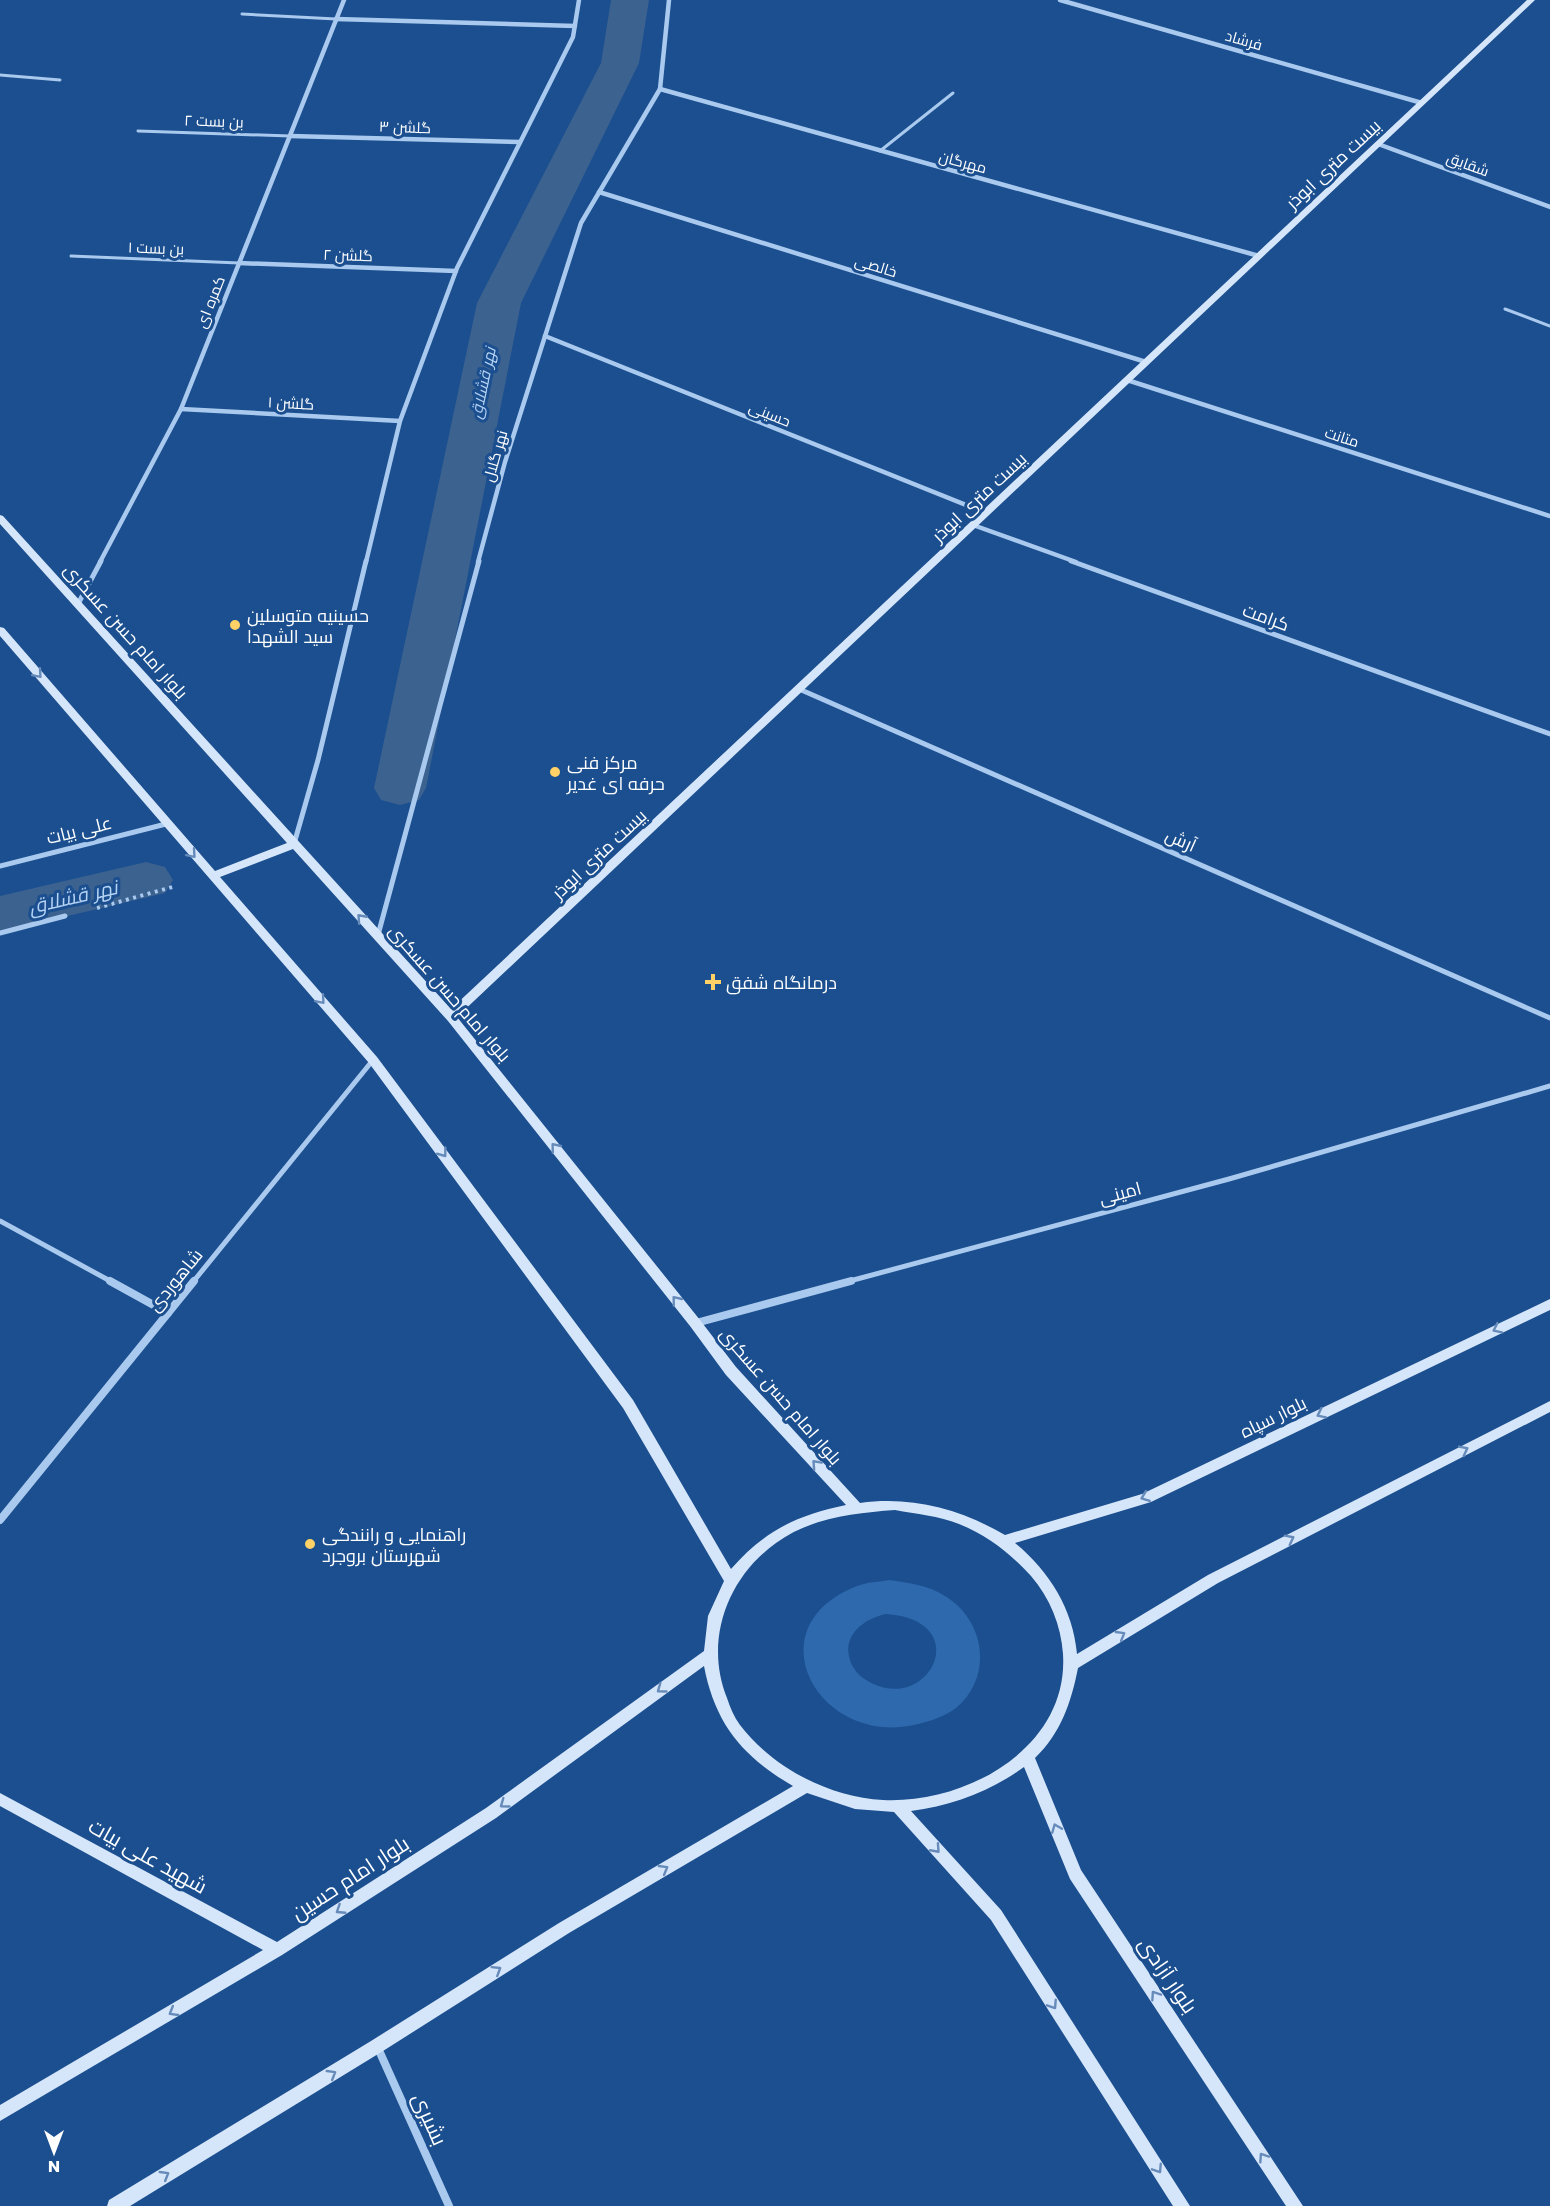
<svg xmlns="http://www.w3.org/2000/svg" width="1550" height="2206" font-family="Poppins,Cairo,sans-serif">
<rect width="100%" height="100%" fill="#1b4f8f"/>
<path fill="#2e69ad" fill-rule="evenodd" d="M889 1580C909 1583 928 1585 945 1596 986 1621 993 1677 956 1708 944 1717 928 1722 914 1725 818 1746 752 1627 857 1586 867 1582 879 1582 889 1580ZM886 1614C973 1620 932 1708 876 1685 866 1681 857 1675 852 1665 839 1638 862 1619 886 1614Z"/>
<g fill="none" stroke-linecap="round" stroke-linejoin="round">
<g fill="#3c6290" fill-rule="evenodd">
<path d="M611 0H649L639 63 521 303 426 788 419 800 400 805 381 800 374 788 477 303 601 63Z"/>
<path d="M146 862 165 867 173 880 165 893 0 932V896Z"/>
</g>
<path stroke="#a9c9ee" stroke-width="4" stroke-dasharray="3 4.5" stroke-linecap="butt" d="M97 908 176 886"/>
<g stroke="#a9c9ee" stroke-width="3">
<path d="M242 14 336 19"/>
<path d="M0 75 60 80"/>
<path d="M138 131 290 136"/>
<path d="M880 151 953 93"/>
<path d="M71 256 239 263"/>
<path d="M1505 309 1550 326"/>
</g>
<g stroke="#a9c9ee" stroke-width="4.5">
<path d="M1060 0 1422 103"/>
<path d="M336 19 575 26"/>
<path d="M660 89 1259 256"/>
<path d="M290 136 520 142"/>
<path d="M1378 144 1550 207"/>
<path d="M599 192 1146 362"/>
<path d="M239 263 456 271"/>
<path d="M545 336 986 513"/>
<path d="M1127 380 1550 516"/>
<path d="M181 409 400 421"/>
<path d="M973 525 1076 562"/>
<path d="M100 562 181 409 344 0"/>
<path d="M366 562 400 421 457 268 573 37 579 0"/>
<path d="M478 562 505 462 581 223 660 89 669 0"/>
</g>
<g stroke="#a9c9ee" stroke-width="5">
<path d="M1071 561 1550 734"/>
<path d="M78 604 101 561"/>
<path d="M799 689 1550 1018"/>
<path d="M294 844 318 760 366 561"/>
<path d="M0 866 166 824"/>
<path d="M0 933 65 916"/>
<path d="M378 935 479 561"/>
<path d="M0 1221 112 1282"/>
<path d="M193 1282 373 1060"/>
<path d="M846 1282 1229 1179 1550 1086"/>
</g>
<g stroke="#a9c9ee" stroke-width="8">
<path d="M110 1281 168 1313"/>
<path d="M696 1323 851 1281"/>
<path d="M0 1520 194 1281"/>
<path d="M377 2046 449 2206"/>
</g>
<path fill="#d6e6fa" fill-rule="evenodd" d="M1527 0H1535L457 1017 700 1320 736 1367 860 1503C912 1496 960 1509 1005 1535L1142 1494 1550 1299V1310L1151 1502 1015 1543C1049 1571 1073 1609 1077 1654L1208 1575 1550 1401V1412L1218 1583 1078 1668C1071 1703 1061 1733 1035 1758L1081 1870 1303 2206H1286L1070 1879 1024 1767C991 1791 952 1806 911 1811L1001 1910 1190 2206H1173L991 1920 894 1812 855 1809 807 1793 569 1933 383 2051 130 2206H107L109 2200 371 2041 559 1923 793 1786C743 1757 715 1724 704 1666L496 1818 282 1955 0 2121V2105L263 1950 0 1806V1793L277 1942 486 1808 704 1651 708 1616 724 1581 623 1408 369 1063 0 636V627L4 628 215 871 287 843 0 524V515L3 516 451 1009ZM293 849 448 1021 690 1326 726 1375 846 1505C797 1515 764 1531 731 1569L633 1400 377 1057 220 877ZM895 1510C916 1514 939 1516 959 1524 987 1535 1011 1554 1031 1576 1050 1598 1061 1625 1063 1654 1069 1748 966 1804 883 1800 829 1797 773 1768 740 1725 734 1717 730 1707 727 1698 704 1641 727 1578 776 1543 810 1518 854 1513 895 1510Z"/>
</g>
<defs><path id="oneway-chevron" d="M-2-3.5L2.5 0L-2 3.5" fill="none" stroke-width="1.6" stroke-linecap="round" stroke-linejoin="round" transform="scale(1.5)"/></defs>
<g stroke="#668bba">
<use href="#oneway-chevron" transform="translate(38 674) rotate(49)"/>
<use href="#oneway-chevron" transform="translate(192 854) rotate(49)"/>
<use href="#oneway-chevron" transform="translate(361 918) rotate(-132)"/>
<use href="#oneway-chevron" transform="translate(321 1000) rotate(49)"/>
<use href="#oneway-chevron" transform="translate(555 1147) rotate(-129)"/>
<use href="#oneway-chevron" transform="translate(443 1153) rotate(53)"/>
<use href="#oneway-chevron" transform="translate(676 1300) rotate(-129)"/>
<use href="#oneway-chevron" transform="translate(1497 1329) rotate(154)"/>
<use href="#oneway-chevron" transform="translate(1321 1414) rotate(154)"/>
<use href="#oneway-chevron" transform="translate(1464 1450) rotate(-27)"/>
<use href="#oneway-chevron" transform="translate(816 1464) rotate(-133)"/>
<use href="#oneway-chevron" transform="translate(1145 1497) rotate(159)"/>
<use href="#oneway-chevron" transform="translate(1290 1539) rotate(-27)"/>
<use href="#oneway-chevron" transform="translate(1121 1635) rotate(-31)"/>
<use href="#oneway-chevron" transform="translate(661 1689) rotate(144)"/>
<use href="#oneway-chevron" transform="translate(504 1804) rotate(144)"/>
<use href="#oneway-chevron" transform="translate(1056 1828) rotate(-112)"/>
<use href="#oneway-chevron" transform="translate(936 1849) rotate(48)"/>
<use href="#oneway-chevron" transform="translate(664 1869) rotate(-30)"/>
<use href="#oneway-chevron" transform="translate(340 1910) rotate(147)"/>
<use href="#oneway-chevron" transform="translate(497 1970) rotate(-32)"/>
<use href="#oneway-chevron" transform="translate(1155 1995) rotate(-124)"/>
<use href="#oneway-chevron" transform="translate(1053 2005) rotate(57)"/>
<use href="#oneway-chevron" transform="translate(173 2012) rotate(149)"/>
<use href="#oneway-chevron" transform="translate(332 2074) rotate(-31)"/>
<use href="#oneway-chevron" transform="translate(1263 2157) rotate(-124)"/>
<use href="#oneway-chevron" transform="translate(1158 2169) rotate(57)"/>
<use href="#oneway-chevron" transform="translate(165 2175) rotate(-31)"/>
</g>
<g fill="#ffd166" stroke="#1b4f8f" stroke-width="2">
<circle cx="235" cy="625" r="6"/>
<circle cx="555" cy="772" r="6"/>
<path d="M710 973h6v6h6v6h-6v6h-6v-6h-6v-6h6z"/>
<circle cx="310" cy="1544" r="6"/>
</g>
<g text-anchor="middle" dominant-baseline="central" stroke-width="6" stroke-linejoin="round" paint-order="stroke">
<g font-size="15" fill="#fff" stroke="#1b4f8f">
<text transform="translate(1244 40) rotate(16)">فرشاد</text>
<text transform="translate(214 121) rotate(2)">بن بست ۲</text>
<text transform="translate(405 127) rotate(2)">گلشن ۳</text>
<text transform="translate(963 162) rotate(15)">مهرگان</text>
<text transform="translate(1468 164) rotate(20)">شقایق</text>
<text transform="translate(156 248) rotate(2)">بن بست ۱</text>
<text transform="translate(348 255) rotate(2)">گلشن ۲</text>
<text transform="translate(876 266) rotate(17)">خالصی</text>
<text transform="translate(210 302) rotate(-68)">کمره ای</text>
<text transform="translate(291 403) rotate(3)">گلشن ۱</text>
<text transform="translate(770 414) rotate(22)">حسینی</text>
<text transform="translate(1342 437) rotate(18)">متانت</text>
<text transform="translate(495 456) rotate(-74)">نهر گلال</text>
</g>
<g font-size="16" font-style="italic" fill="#b5d3f5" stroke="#1b4f8f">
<text transform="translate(483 383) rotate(-78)">نهر قشلاق</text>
</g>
<g font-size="18" fill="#fff" stroke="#1b4f8f">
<text transform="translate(1333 164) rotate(-43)">بیست متری ابوذر</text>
<text transform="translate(979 497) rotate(-43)">بیست متری ابوذر</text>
<text transform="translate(1266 617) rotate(20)">کرامت</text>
<text transform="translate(126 631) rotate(48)">بلوار امام حسن عسکری</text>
<text transform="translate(79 830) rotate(-14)">علی بیات</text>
<text transform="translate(1181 840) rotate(24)">آرش</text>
<text transform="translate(599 854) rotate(-43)">بیست متری ابوذر</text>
<text transform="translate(450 993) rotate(49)">بلوار امام حسن عسکری</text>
<text transform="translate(1120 1193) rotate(-15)">امینی</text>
<text transform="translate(175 1280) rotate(-51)">شاهوردی</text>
<text transform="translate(781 1396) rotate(49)">بلوار امام حسن عسکری</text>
<text transform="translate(1273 1417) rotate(-26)">بلوار سپاه</text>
</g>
<g font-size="18" fill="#fff" stroke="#1b4f8f" text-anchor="start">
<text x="247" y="615">حسینیه متوسلین<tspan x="247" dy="21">سید الشهدا</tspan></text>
<text x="567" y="762">مرکز فنی<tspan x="567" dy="21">حرفه ای غدیر</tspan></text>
<text x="726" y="982">درمانگاه شفق</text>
<text x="322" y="1534">راهنمایی و رانندگی<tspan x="322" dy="21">شهرستان بروجرد</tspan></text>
</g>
<g font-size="20" font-style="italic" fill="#b5d3f5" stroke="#1b4f8f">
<text transform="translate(73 897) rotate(-13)">نهر قشلاق</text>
</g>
<g font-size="21" fill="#fff" stroke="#1b4f8f">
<text transform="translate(148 1856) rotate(29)">شهید علی بیات</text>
<text transform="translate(350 1878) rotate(-33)">بلوار امام حسین</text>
<text transform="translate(1168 1975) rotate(56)">بلوار آزادی</text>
<text transform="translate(430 2119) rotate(66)">بشیری</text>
</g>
</g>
<g transform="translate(54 2152) rotate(180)" stroke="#1b4f8f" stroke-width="4.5" paint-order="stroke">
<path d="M0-4.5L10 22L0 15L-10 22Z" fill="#ffffff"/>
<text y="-9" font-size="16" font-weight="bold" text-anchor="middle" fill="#ffffff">N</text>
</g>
</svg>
